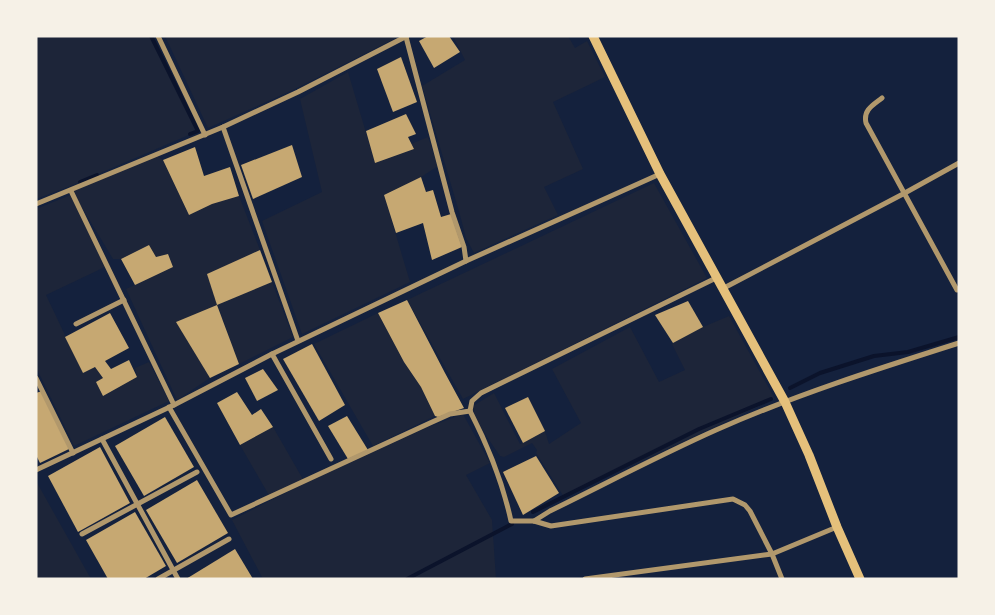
<svg xmlns="http://www.w3.org/2000/svg" width="995" height="615" font-family="'Exo 2',sans-serif">
<rect width="100%" height="100%" fill="#14213d"/>
<g fill="#1d2539">
<path d="M36 36H151L198 131 68 187 36 199Z"/>
<path d="M165 36H400L293 90 208 128Z"/>
<path d="M453 36H568L575 48 587 41 605 77 553 102 583 169 544 187 558 215 474 253 466 238 460 215 422 86 465 60Z"/>
<path d="M348 72 375 163 414 149 411 144 428 137 438 166 421 177 384 195 410 282 302 334 262 221 322 192 300 99Z"/>
<path d="M156 155 163 160 189 215 212 204 239 196 260 250 208 274 217 305 272 282 293 337 239 364 218 306 177 322 210 378 177 400 126 289 173 267 168 254 156 257 149 245 121 259H113L75 196 107 266 46 295 83 373 95 367 103 378 96 382 103 396 137 377 135 368 149 362 169 401 74 446 36 367V209L73 194 71 191Z"/>
<path d="M654 183 707 278 463 399 407 300Z"/>
<path d="M378 313 404 362 421 387 435 416 373 446 314 344Z"/>
<path d="M729 316 775 399 564 497 536 453 537 450 532 443 504 457 500 456C493 445 472 418 473 406L494 393 520 444 545 431 549 444 581 423 552 369 630 327 659 382 685 370 672 344 673 343 703 327Z"/>
<path d="M463 414 490 463 466 475 492 520 496 579H263L232 520 305 483 428 427Z"/>
<path d="M273 427 304 481 270 497 240 445Z"/>
<path d="M36 481 91 579H36Z"/>
</g>
<g fill="none" stroke-linecap="round" stroke-linejoin="round">
<g stroke="#0b132b" stroke-width="4">
<path d="M151 36 198 131 190 134"/>
<path d="M80 182 97 175"/>
<path d="M790 388 820 373 874 356 908 352 959 337"/>
<path d="M533 512 699 429 771 399"/>
<path d="M407 579 512 524"/>
</g>
</g>
<g fill="#c6a872">
<path d="M428 36H449L460 52 434 68 419 41Z"/>
<path d="M401 57 417 102 393 112 377 69Z"/>
<path d="M406 114 416 134 408 137 414 149 375 163 366 131Z"/>
<path d="M292 145 302 177 253 199 241 165Z"/>
<path d="M195 147 204 176 230 167 239 196 212 204 189 215 163 160Z"/>
<path d="M421 177 426 192 433 190 441 217 451 214 462 247 432 260 423 223 396 233 384 195Z"/>
<path d="M149 245 156 257 168 254 173 267 135 285 121 259Z"/>
<path d="M260 250 272 282 217 305 207 274Z"/>
<path d="M407 300 445 373 464 408 438 417 435 416 421 387 404 362 378 313Z"/>
<path d="M688 301 703 327 673 343 655 315Z"/>
<path d="M217 305 239 364 210 378 176 322Z"/>
<path d="M110 313 129 348 105 361 111 369 129 360 137 377 103 396 96 382 103 378 95 367 83 373 65 337Z"/>
<path d="M312 344 345 405 319 421 283 359Z"/>
<path d="M263 369 278 390 257 401 245 378Z"/>
<path d="M42 391 71 448 40 463 36 455V393Z"/>
<path d="M237 392 252 415 261 409 273 427 240 445 217 403Z"/>
<path d="M528 397 545 431 523 443 505 408Z"/>
<path d="M347 416 368 450 348 459 328 426Z"/>
<path d="M165 417 194 467 144 496 115 446Z"/>
<path d="M100 447 130 503 78 532 48 476Z"/>
<path d="M536 456 559 493 523 515 503 472Z"/>
<path d="M197 480 228 533 177 563 146 510Z"/>
<path d="M135 512 166 566 144 579H108L86 540Z"/>
<path d="M235 549 253 579H186Z"/>
</g>
<g fill="none" stroke-linecap="round" stroke-linejoin="round">
<g stroke="#b1986c" stroke-width="5">
<path d="M158 36 205 135"/>
<path d="M406 37 452 212 464 247 466 261"/>
<path d="M882 98C873 105 863 110 866 123L957 290"/>
<path d="M223 127 298 341"/>
<path d="M71 191 174 405"/>
<path d="M36 204 223 127 298 92 407 36"/>
<path d="M722 289 903 194 959 163"/>
<path d="M76 324 124 300"/>
<path d="M272 354 331 459"/>
<path d="M36 378 73 453"/>
<path d="M169 407 231 515 430 423 450 414 470 411"/>
<path d="M470 411C487 444 503 484 511 521H534L551 526 733 499 745 505 750 511 772 554 782 579"/>
<path d="M470 411 472 401 481 393 716 278"/>
<path d="M102 439 178 579"/>
<path d="M36 470 174 405 272 354 466 261 660 174"/>
<path d="M534 521 550 511C605 484 660 455 716 430 795 395 877 369 959 343"/>
<path d="M82 534 197 472"/>
<path d="M158 579 229 539"/>
<path d="M585 579 772 554 837 527"/>
</g>
<path stroke="#e5c07b" stroke-width="9" d="M593 36 660 174 785 402 809 455 837 527 860 579"/>
</g>
<rect width="995" height="615" fill="none" stroke="#f6f1e7" stroke-width="75"/>
</svg>
